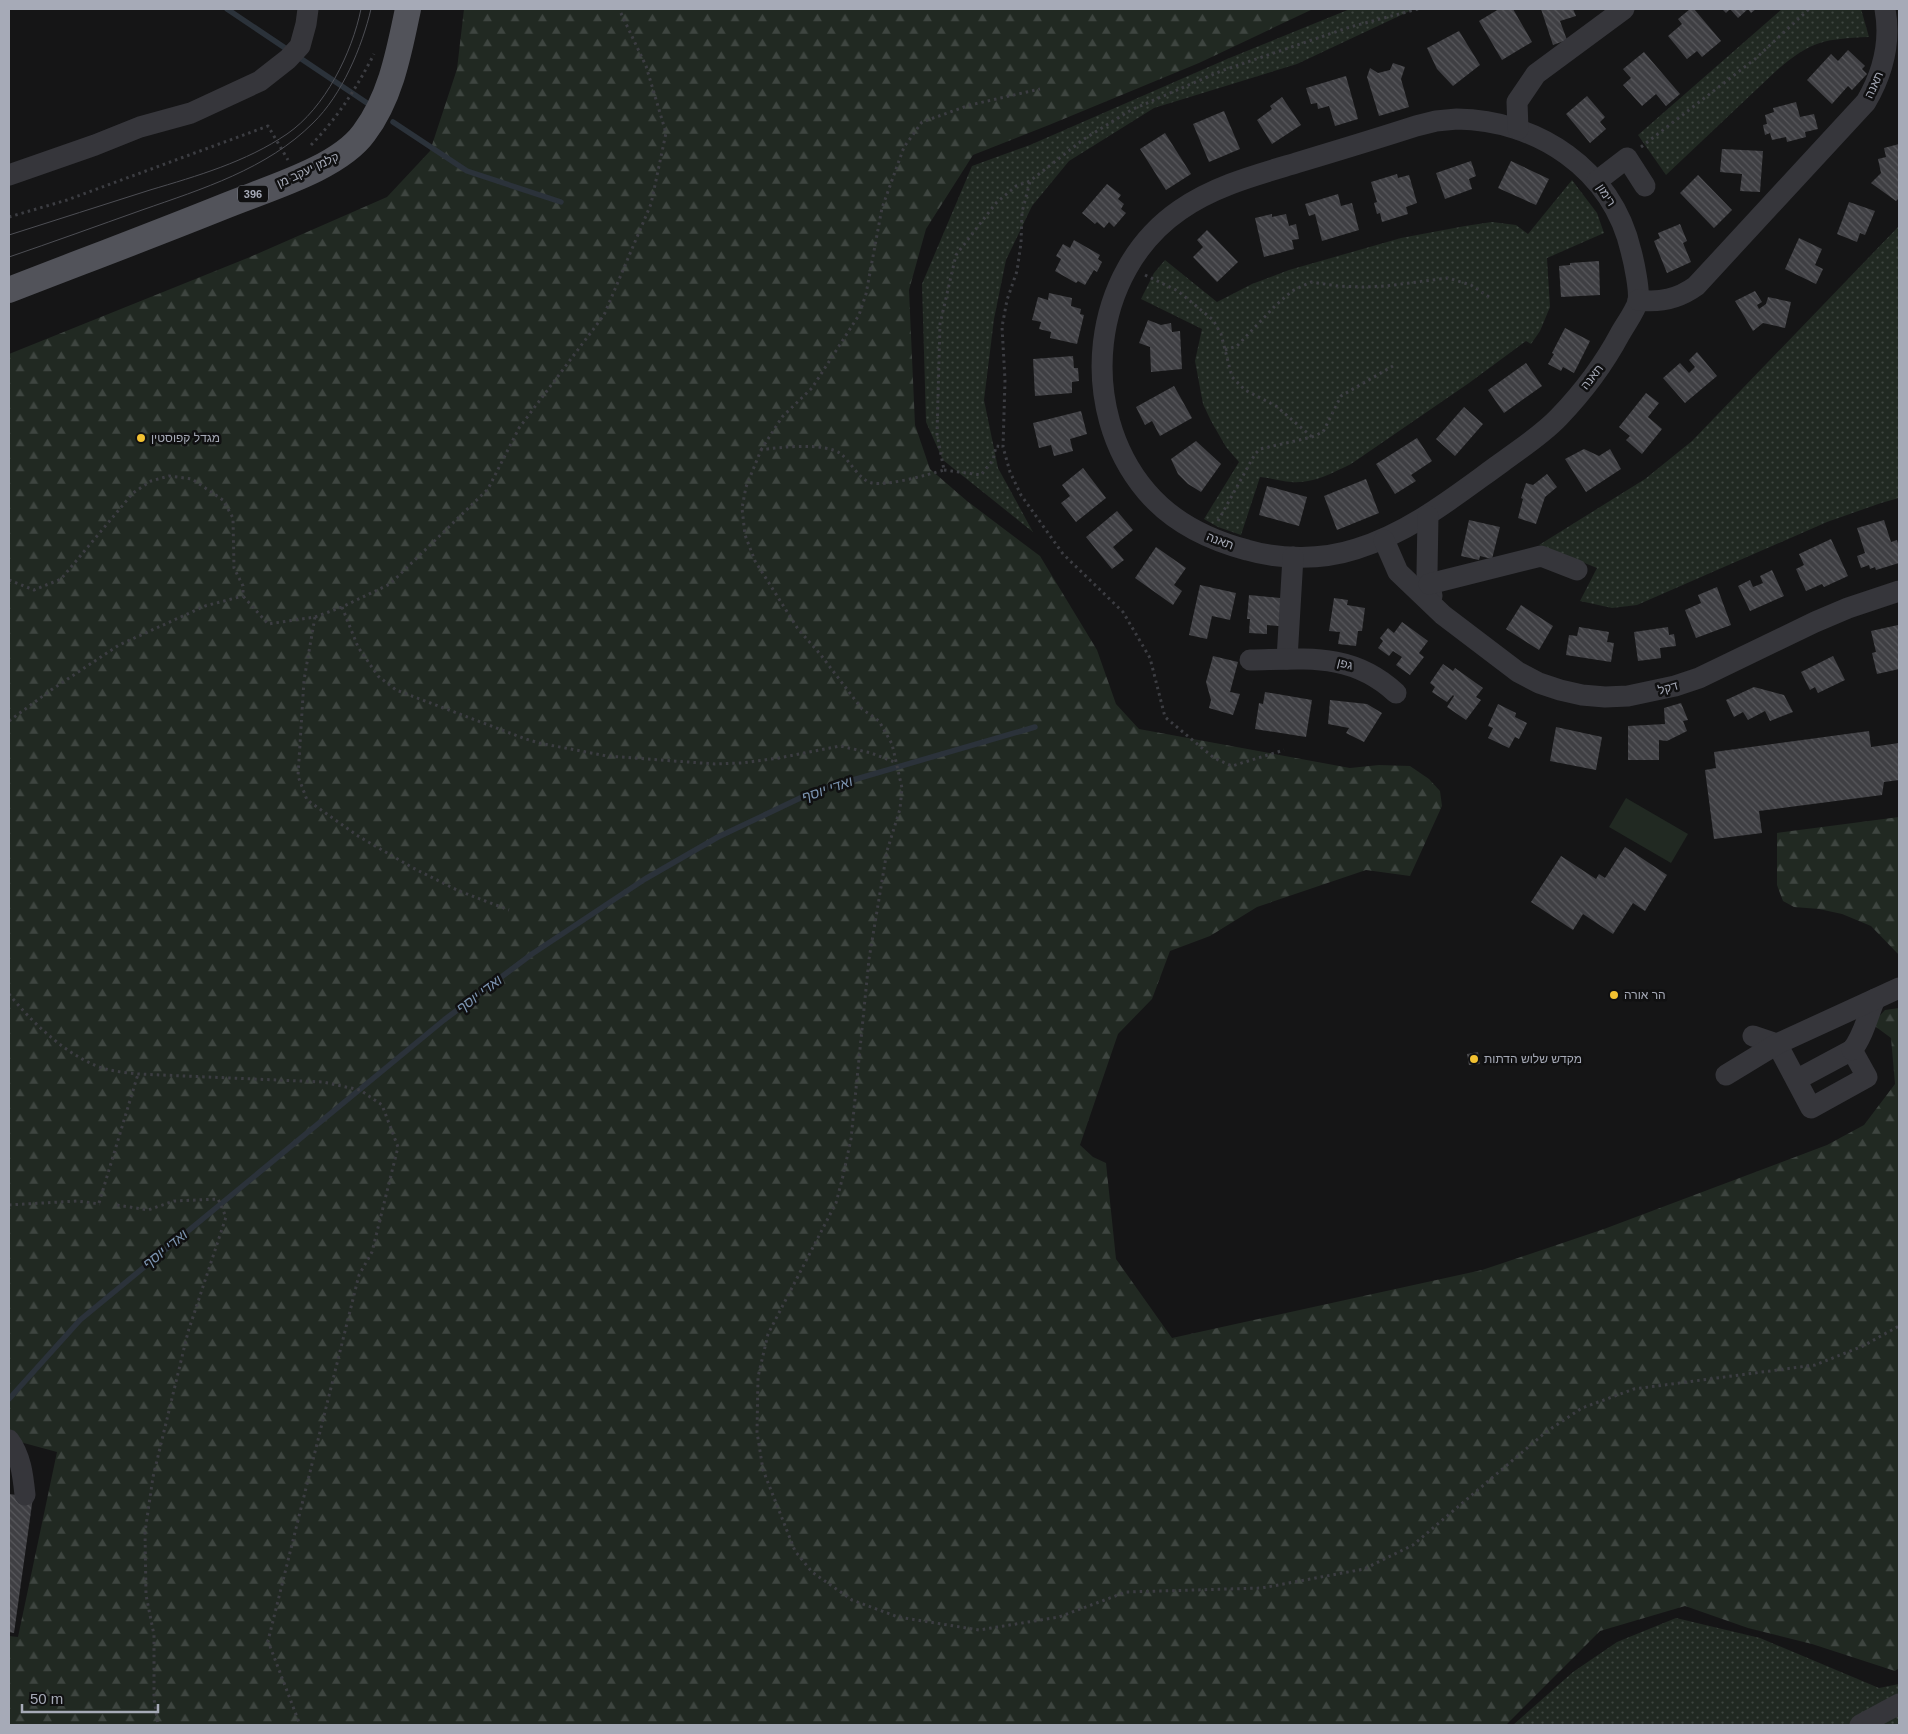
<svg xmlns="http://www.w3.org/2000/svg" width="1908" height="1734" font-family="Arial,Heebo,sans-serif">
<defs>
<pattern id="green-dots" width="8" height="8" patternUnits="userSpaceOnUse" patternTransform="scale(1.25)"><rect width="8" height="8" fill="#212922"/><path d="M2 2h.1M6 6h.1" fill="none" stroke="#3e4540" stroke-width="1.8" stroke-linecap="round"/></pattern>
<pattern id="forest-firs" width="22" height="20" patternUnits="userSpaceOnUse" patternTransform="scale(1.25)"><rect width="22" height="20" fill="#212922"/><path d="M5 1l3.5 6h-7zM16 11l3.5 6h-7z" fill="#3e4540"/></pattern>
<pattern id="building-back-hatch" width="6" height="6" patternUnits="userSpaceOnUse" patternTransform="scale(1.25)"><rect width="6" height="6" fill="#3f3f43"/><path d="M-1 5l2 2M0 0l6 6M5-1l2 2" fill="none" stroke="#58585c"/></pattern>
</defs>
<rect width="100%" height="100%" fill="#151516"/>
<g fill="url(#green-dots)">
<path d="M1350 9H1414L1297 64 1154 108 1069 161 1032 206 1006 260 994 319 984 400 998 468 1033 532 943 460 926 422 922 284 972 166 1030 145 1227 59Z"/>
<path d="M1782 9H1861L1869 37C1823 39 1811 41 1776 71L1666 175 1638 135Z"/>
<path d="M1572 180 1597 213 1604 233 1547 258 1550 307 1540 331 1531 344 1526 341 1469 383 1351 464C1332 473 1313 484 1291 482 1281 481 1271 478 1260 477L1241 535 1218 527 1204 519 1239 462 1226 447 1211 421 1203 404 1195 361 1202 329 1141 299 1154 273 1165 260 1217 302 1252 284 1289 270 1401 238 1465 226 1492 222 1516 225 1528 234Z"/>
<path d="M1899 226V498L1881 503 1827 522 1637 605 1612 608 1580 601 1597 568 1539 545 1645 479 1692 441Z"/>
<path d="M1676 1618 1760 1638 1879 1688 1899 1684V1725H1513L1573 1672 1617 1642Z"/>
</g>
<g fill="url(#forest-firs)">
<path d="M464 9H1313L1199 63 1049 125 973 155 926 229 909 290 915 425 930 469 967 501 1040 556 1097 650 1116 704 1139 729 1350 768 1379 765 1410 766 1429 779 1440 791 1442 806 1410 876 1366 870 1257 907 1210 936 1170 951 1152 999 1118 1034 1080 1145 1093 1157 1106 1163 1116 1259 1172 1338 1482 1270 1604 1229 1827 1145 1864 1125 1895 1084 1891 1038 1872 1024 1885 1010 1899 1008V1668L1895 1671 1812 1644 1748 1628 1685 1606 1600 1631 1506 1725H9V1636L18 1637 57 1452 9 1439V354L250 257 387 197 430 151 457 69Z"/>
<path d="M1899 817V955L1871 926 1842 914 1819 909 1794 907 1783 901 1777 885V833Z"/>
</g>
<path fill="#212922" d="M1626 798 1688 834 1671 863 1609 827Z"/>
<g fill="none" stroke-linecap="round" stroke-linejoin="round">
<g stroke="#2b323a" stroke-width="5.5">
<path d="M227 9 367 103"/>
<path d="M393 122 467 171 561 202"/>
<path d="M9 1399 80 1320 444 1020 532 954 645 879 718 837 815 791 1035 727"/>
</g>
</g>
<g fill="url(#building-back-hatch)">
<path d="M1499 9H1513L1532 42 1502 60 1479 21Z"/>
<path d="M1541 9H1573L1576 16 1560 21 1567 40 1553 45Z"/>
<path d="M1690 9H1694L1721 41 1702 57 1697 51 1687 59 1668 36 1682 24 1678 19Z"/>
<path d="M1722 9H1756L1751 13 1748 9 1738 18 1730 9 1726 13Z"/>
<path d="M1459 31 1480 65 1453 86 1437 69 1427 48Z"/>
<path d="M1848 50 1865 66 1862 69 1867 74 1852 90 1848 86 1832 104 1807 80 1831 54 1838 61Z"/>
<path d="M1644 52 1680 94 1666 106 1656 94 1642 106 1623 85 1631 78 1623 69Z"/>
<path d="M1393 63 1405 67 1401 79 1409 107 1379 116 1367 77 1370 68 1378 73 1390 70Z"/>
<path d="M1346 76 1358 119 1335 126 1329 106 1318 109 1317 103 1311 104 1306 88Z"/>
<path d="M1587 96 1605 117 1600 122 1606 129 1590 143 1566 114Z"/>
<path d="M1282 97 1301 125 1272 144 1257 120 1272 109 1270 106Z"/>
<path d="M1796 102 1800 117 1814 114 1818 129 1805 132 1806 137 1787 142 1786 137 1772 140 1770 133 1765 135 1763 125 1767 124 1765 115 1774 112 1773 108Z"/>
<path d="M1224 111 1240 149 1209 162 1193 124Z"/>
<path d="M1165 133 1191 174 1166 190 1140 149Z"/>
<path d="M1899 144V198L1896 201 1871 183 1881 173 1878 159 1886 157 1884 148Z"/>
<path d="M1722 149 1763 151 1760 192 1740 191 1742 174 1720 172Z"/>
<path d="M1471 161 1476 176 1469 179 1472 189 1445 199 1436 173Z"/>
<path d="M1511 161 1549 179 1536 205 1498 188Z"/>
<path d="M1397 174 1398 178 1409 175 1417 203 1406 207 1408 214 1382 222 1380 213 1377 214 1374 203 1377 202 1371 182Z"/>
<path d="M1698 175 1732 210 1714 228 1680 193Z"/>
<path d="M1107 184 1121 195 1118 199 1124 204 1121 209 1126 213 1114 227 1109 222 1104 228 1097 222 1095 224 1082 213Z"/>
<path d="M1338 194 1341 206 1352 203 1359 230 1322 241 1315 214 1309 216 1305 204Z"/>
<path d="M1849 202 1875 211 1865 235 1860 233 1857 242 1837 234Z"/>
<path d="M1272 214V217L1286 214 1289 226 1296 224 1299 239 1292 240 1294 249 1264 257 1255 218Z"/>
<path d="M1680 224 1687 241 1683 243 1691 262 1667 273 1654 241 1660 238 1658 233Z"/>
<path d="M1207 230 1238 262 1217 282 1193 257 1203 247 1197 240Z"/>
<path d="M1799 238 1822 249 1815 265 1823 269 1816 284 1785 269Z"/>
<path d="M1074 240 1100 255 1098 259 1102 262 1097 272 1094 270 1085 285 1078 281 1076 283 1055 271 1061 259 1056 256 1063 244 1070 248Z"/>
<path d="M1599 261 1600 295 1561 297 1559 266 1570 265V263Z"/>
<path d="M1755 291 1762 302 1757 305 1759 309 1766 304 1768 297 1791 302 1785 328 1763 323 1753 331 1735 301Z"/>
<path d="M1049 293 1072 298 1071 306 1081 309 1080 314 1084 315 1077 344 1050 338 1051 332 1039 329 1041 322 1032 320 1038 297 1048 300Z"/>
<path d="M1148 320 1161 325 1171 323 1172 332 1180 331 1182 369 1151 372 1150 347 1139 343Z"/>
<path d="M1565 328 1590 341 1574 373 1563 367 1561 371 1548 364 1554 354 1552 353Z"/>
<path d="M1697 352 1717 376 1685 403 1663 378 1680 363 1689 373 1695 367 1689 360Z"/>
<path d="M1073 356 1074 368H1078L1079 381 1072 382V393L1035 396 1033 359Z"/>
<path d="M1526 363 1542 386 1504 413 1488 390Z"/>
<path d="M1174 386 1192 418 1160 436 1152 421 1145 425 1136 407Z"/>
<path d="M1646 393 1659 403 1648 417 1662 429 1642 454 1626 440 1630 436 1619 427Z"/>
<path d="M1464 407 1483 424 1455 456 1436 439Z"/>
<path d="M1081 411 1087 434 1070 439 1073 451 1054 456 1051 445 1039 448 1033 423Z"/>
<path d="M1417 438 1432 461 1411 475 1416 481 1395 494 1376 464Z"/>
<path d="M1196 441 1221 464 1201 492 1188 484 1178 474 1171 459Z"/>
<path d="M1584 449 1599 456 1610 449 1621 469 1586 492 1565 459Z"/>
<path d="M1083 468 1106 498 1076 522 1061 503 1070 496 1062 485Z"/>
<path d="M1547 474 1557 487 1545 497 1536 524 1518 518 1523 499 1521 498 1526 483 1533 485Z"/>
<path d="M1366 479 1379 513 1337 530 1324 496Z"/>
<path d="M1267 486 1307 497 1299 526 1259 515Z"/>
<path d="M1117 511 1133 530 1113 547 1124 560 1112 569 1086 537Z"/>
<path d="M1469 520 1500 527 1492 559 1480 556 1479 560 1461 556Z"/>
<path d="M1884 520 1891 542 1897 540 1899 547V563L1876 570 1875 567 1870 569 1869 565 1861 568 1857 556 1865 553 1857 528Z"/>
<path d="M1831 539 1848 576 1824 587 1822 584 1806 591 1796 569 1804 565 1799 554Z"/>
<path d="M1156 547 1186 568 1174 585 1182 591 1173 605 1135 578Z"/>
<path d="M1772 570 1784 596 1750 611 1738 586 1750 580 1753 587 1763 583 1760 576Z"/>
<path d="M1200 585 1236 593 1230 620 1212 616 1207 639 1189 635Z"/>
<path d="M1717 587 1731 625 1696 638 1685 610 1701 603 1698 595Z"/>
<path d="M1249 595 1290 599 1288 627 1267 625V634L1249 633 1250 619H1247Z"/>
<path d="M1334 598 1348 600 1347 605 1365 608 1362 631H1358L1356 646 1338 644 1340 632 1329 631Z"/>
<path d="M1521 605 1553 626 1539 650 1506 629Z"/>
<path d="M1402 622 1428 641 1419 653 1424 657 1410 675 1396 665 1402 657 1393 651 1389 656 1378 648 1383 641 1380 638 1388 628 1394 633Z"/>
<path d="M1898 625 1899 669 1877 674 1872 653 1876 652 1871 631Z"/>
<path d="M1579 627 1609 632 1607 642 1614 643 1611 662 1566 655 1569 635 1577 636Z"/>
<path d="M1668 627 1669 635 1674 634 1676 646 1660 648 1661 658 1638 661 1634 632Z"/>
<path d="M1213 656 1238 662 1230 692 1240 694 1233 715 1209 708 1211 700 1206 682Z"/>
<path d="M1833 656 1845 680 1818 693 1815 687 1810 690 1801 672Z"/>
<path d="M1443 664 1453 671 1455 668 1483 688 1476 697 1481 700 1466 720 1447 707 1454 696 1453 695 1447 702 1432 692 1435 687 1430 683Z"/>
<path d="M1754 687 1784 695 1793 712 1770 721 1765 711 1748 720 1743 712 1734 717 1726 700Z"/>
<path d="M1265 692 1312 700 1306 737 1255 729 1259 703 1263 704Z"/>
<path d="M1330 700 1367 704 1382 713 1364 742 1346 733 1349 728 1328 724Z"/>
<path d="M1681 703 1688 720 1683 721 1687 731 1667 741 1659 740V760H1628V726L1665 724 1664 708Z"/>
<path d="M1498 704 1516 713 1515 717 1527 723 1519 739 1515 737 1509 748 1488 738 1493 728 1488 726Z"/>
<path d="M1556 727 1602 737 1596 770 1550 761Z"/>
<path d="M1869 731 1871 747 1899 743V780L1884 782 1882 795 1759 811 1762 833 1714 839 1705 770 1716 768 1714 752Z"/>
<path d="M1625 847 1667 875 1645 911 1633 903 1613 934 1583 914 1573 930 1531 902 1561 856 1596 879 1599 874 1605 878Z"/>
<path d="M1478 1052 1480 1064 1469 1065 1467 1054Z"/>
<path d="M9 1494 33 1497 14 1633 9 1632Z"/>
</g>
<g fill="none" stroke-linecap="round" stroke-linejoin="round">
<g stroke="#3c3d42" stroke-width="3" stroke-dasharray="2.5 4" stroke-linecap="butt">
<path d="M1418 9 1350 27 1221 71 1131 110 1084 139 1030 181 1016 186 996 203 956 255 940 324 937 434 944 470C927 475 888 486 872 483 859 480 851 462 841 454 825 442 780 447 761 450L746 487 742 508 745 535 755 561 798 629 820 654 862 709 879 721 892 744 902 788 900 809 887 851 869 959 851 1139 843 1176 836 1203 768 1334 758 1377 757 1432 763 1470 795 1551 812 1572 852 1600 898 1617 979 1630 1059 1617 1126 1592 1262 1588 1364 1569 1413 1545 1546 1432 1582 1408 1634 1389 1815 1365 1863 1346 1899 1326"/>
<path d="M311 145C338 117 356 89 374 54"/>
<path d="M1641 147 1755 59 1809 9"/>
<path d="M1030 182 1022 212 1021 243 1017 271 1007 300 1002 327 1005 380 1003 447 1010 472 1021 495 1063 554 1123 612 1150 658 1165 717 1214 758 1232 766 1284 750"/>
<path d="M9 217 67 200 268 126 288 160"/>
<path d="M1145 275 1178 291 1213 320 1221 334 1232 377 1245 390 1276 406 1312 437"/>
<path d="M1225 350 1237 346 1276 305 1292 291 1311 282 1338 286 1362 287 1386 286 1448 278 1471 285 1489 297"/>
<path d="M761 450 782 417 812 388 859 315 866 294 882 208 904 147 922 122 970 105 1040 89"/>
<path d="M944 470 981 475 993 460 996 446 1003 447"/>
<path d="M1218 521 1255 454 1260 449 1312 437 1323 432 1341 396 1393 366"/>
<path d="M9 580 34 590 61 579 133 493 151 481 169 476 192 479 223 500 233 518 234 568 243 586V596L268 624 315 617 342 607 390 584 488 489 519 428 604 315 651 204 666 133 646 66 619 9"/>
<path d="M342 607 358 647 378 676 396 690 523 738 539 743 607 756 715 764 742 763 779 758 840 746 871 753 897 763"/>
<path d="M315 617 304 680 298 776 307 800 358 836 413 868 459 891 509 910"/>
<path d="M9 721 51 690 119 645 205 606 243 596"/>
<path d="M9 994C32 1023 73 1062 110 1070 119 1072 129 1073 138 1074L323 1082 360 1090 382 1105 398 1147 372 1252 359 1275 268 1641 300 1725"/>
<path d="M99 1203 138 1074"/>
<path d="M9 1205 77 1201 100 1204"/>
<path d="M117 1205 148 1210 174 1201 218 1199 226 1217 188 1332 153 1477 145 1532 146 1595 154 1635V1699L158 1725"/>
</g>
<g stroke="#36363b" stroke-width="21">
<path d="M1457 119C1537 120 1612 169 1631 251 1634 262 1640 291 1638 301 1636 310 1625 325 1620 334 1604 364 1583 392 1559 417 1542 435 1521 448 1501 463 1455 496 1411 532 1356 549 1322 560 1281 560 1247 550 1209 540 1172 522 1146 491 1077 409 1090 272 1180 210 1214 186 1256 175 1296 163 1336 151 1376 139 1416 126L1436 121Z"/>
<path d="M1518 129 1517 102 1536 74 1624 9"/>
<path d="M9 175 95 145 140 127 191 113 260 81 288 59 300 46 306 24 308 9"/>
<path d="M1597 181 1627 158 1645 186"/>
<path d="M1638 300C1660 303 1678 299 1696 286L1866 102C1883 73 1891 42 1885 9"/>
<path d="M1428 516 1427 573 1432 596"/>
<path d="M1384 540 1398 572 1443 615 1518 672 1539 683 1560 690 1582 695 1605 697 1628 696 1675 686 1699 678 1815 622 1848 608 1899 591"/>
<path d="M1429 584 1541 556 1577 570"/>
<path d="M1287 659 1293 557"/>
<path d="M1250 660C1306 659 1352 652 1396 693"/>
<path d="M1753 1036 1777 1044 1811 1108 1867 1077 1852 1050 1796 1080"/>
<path d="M1852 1050C1863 1037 1868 1015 1875 999"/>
<path d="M1726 1075 1777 1044 1899 988"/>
<path d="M9 1440C21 1456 23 1476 25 1495"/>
<path d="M1860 1725 1899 1704"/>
</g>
<path stroke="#52535a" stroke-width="26" d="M9 290C81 262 153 235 225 206 266 189 338 169 364 133 391 97 399 52 408 9"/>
<g stroke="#4d4e54" stroke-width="1">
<path d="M9 235C56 220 103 205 150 190 197 176 246 162 287 134 325 108 352 53 361 9"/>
<path d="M9 257C53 242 97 226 142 210 202 189 267 169 313 123 342 95 362 47 371 9"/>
</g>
</g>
<g fill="#f2c131" stroke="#101011" stroke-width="2">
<circle cx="141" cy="438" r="5"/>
<circle cx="1614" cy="995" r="5"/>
<circle cx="1474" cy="1059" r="5"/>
</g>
<g text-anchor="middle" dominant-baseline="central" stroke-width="5" stroke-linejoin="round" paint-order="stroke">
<rect fill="#101011" stroke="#797c85" stroke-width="1" x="238" y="185.5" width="30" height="17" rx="4"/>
<g font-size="11" font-weight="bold" fill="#a6aab7">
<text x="253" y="194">396</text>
</g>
<g font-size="12" fill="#a6aab7" stroke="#101011">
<text transform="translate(1874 85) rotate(-65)">תאנה</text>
<text transform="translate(308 170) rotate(-25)">קלמן יעקב מן</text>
<text transform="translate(1606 195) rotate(57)">רימון</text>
<text transform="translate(1592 377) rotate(-52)">תאנה</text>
<text transform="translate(1220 541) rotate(21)">תאנה</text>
<text transform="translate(1345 664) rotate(14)">גפן</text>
<text transform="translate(1668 688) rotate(-16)">דקל</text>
</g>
<g font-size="12" fill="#a6aab7" stroke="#101011" text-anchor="start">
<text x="151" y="438">מגדל קפוסטין</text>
<text x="1624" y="995">הר אורה</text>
<text x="1484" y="1059">מקדש שלוש הדתות</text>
</g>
<g font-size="14" font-style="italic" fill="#7d95b2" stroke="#101011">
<text transform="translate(827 789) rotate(-19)">ואדי יוסף</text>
<text transform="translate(479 994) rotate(-37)">ואדי יוסף</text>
<text transform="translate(165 1249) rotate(-39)">ואדי יוסף</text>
</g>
</g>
<rect width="1908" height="1734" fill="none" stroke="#a6aab7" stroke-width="20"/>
<path d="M22 1704v8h136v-8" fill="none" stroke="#a6aab7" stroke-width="2.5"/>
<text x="30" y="1704" font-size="15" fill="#a6aab7" stroke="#101011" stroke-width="4" paint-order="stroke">50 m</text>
</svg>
